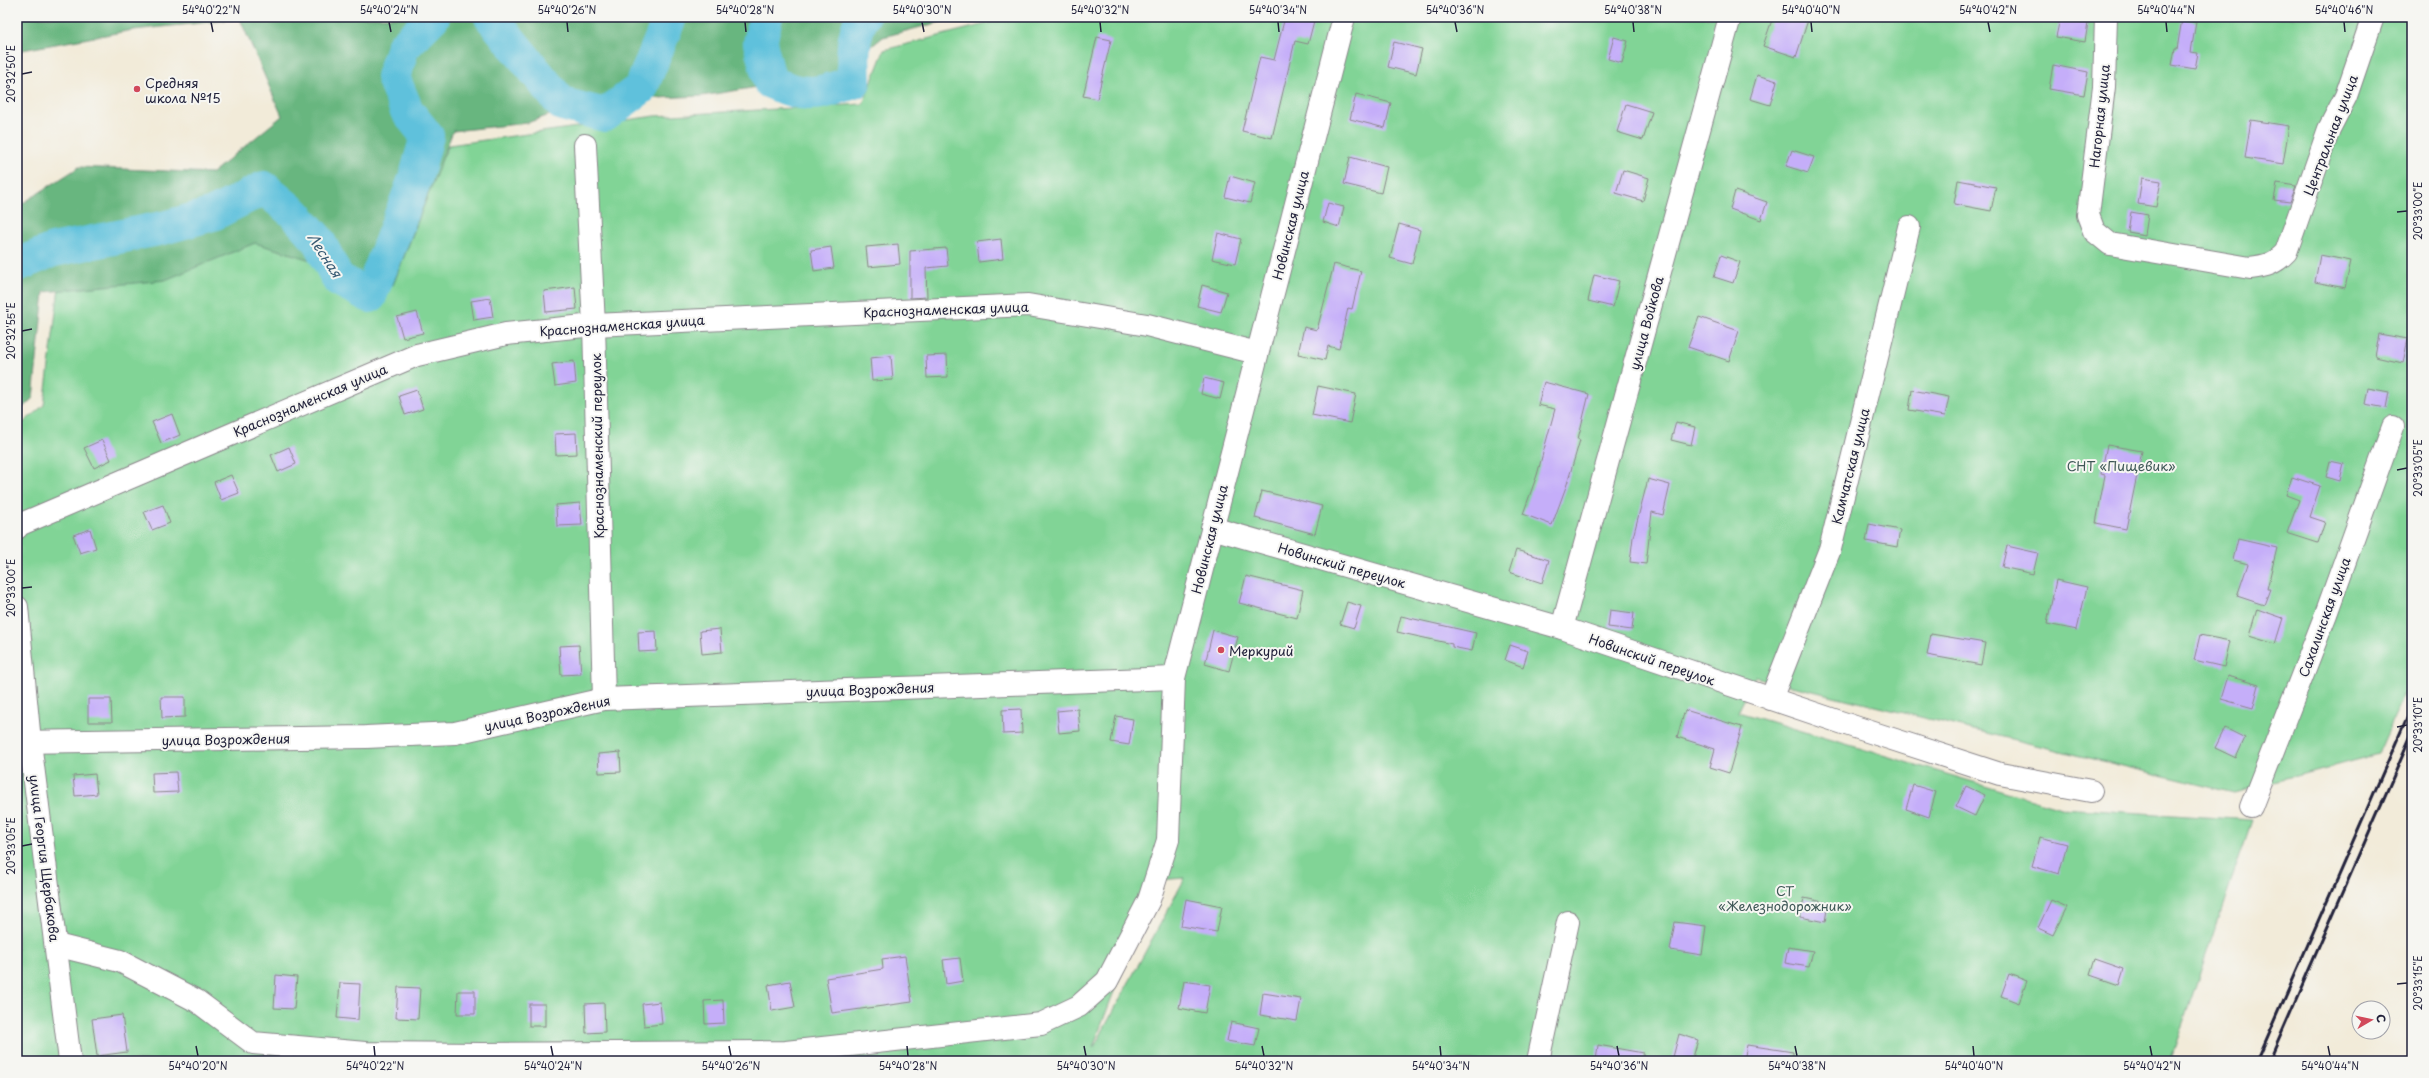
<svg xmlns="http://www.w3.org/2000/svg" width="2429" height="1078" font-family="'Playpen Sans',sans-serif">
<rect width="100%" height="100%" fill="#f6f6f2"/>
<filter id="ink" filterUnits="userSpaceOnUse"><feTurbulence type="fractalNoise" baseFrequency=".025" numOctaves="2"/><feDisplacementMap in="SourceGraphic" scale="8" xChannelSelector="R" yChannelSelector="G"/><feConvolveMatrix kernelMatrix="1 2 1 2 8 2 1 2 1" color-interpolation-filters="sRGB"/></filter>
<filter id="wash" filterUnits="userSpaceOnUse"><feTurbulence type="fractalNoise" baseFrequency=".012" numOctaves="4" result="noise"/><feDisplacementMap in="SourceGraphic" scale="16" xChannelSelector="R" yChannelSelector="G"/><feGaussianBlur stdDeviation="0.9" result="paint"/><feColorMatrix in="noise" values="0 0 0 0 0 0 0 0 0 0 0 0 0 0 0 0 0 1.4 0 .05"/><feComposite in="paint" operator="in"/></filter>
<g filter="url(#wash)">
<rect width="100%" height="100%" fill="#f2ebd9"/>
<path fill="#81d496" stroke="#527b68" fill-rule="evenodd" d="M1013 17H2412V678L2378 754 2234 793 1755 677 1738 712 2061 808 2252 820 2170 1061H17V428L44 405 60 280 271 225 370 296 449 145 655 116 863 104 884 50ZM1185 878 1094 1047H1093L1156 880Z"/>
<path fill="#68b67f" stroke="#456c5d" d="M17 17H959L883 37 838 74 702 96 589 101 527 123 453 131 393 285 255 243 165 280 44 292 33 398 17 413V207L79 167 212 173 282 116 240 19 133 30 17 51Z"/>
<g fill="none" stroke-linecap="round" stroke-linejoin="round">
<g stroke="#5ec1dc" stroke-width="34">
<path d="M491 17 562 104 605 115 641 88 670 17"/>
<path d="M766 17 760 43 770 82C807 98 816 95 854 82 853 61 851 36 863 17"/>
<path d="M17 265 53 250 163 228 213 214 264 188 294 213 318 240 338 279 370 296 416 176 427 136 407 111 393 77 403 47 433 17"/>
</g>
</g>
<g id="blocks">
<g fill="#c5aef9">
<path d="M1285 17H1315L1308 44 1295 41 1272 138 1242 131 1260 57 1274 60Z"/>
<path d="M1773 17H1809L1796 57 1763 46Z"/>
<path d="M2060 18 2088 23 2085 42 2056 37Z"/>
<path d="M2182 19 2196 22 2191 52 2198 53 2195 69 2172 65 2175 49H2177Z"/>
<path d="M1097 37 1111 40 1097 99 1083 96Z"/>
<path d="M1614 37 1628 41 1622 63 1608 59Z"/>
<path d="M1394 42 1422 49 1416 74 1388 67Z"/>
<path d="M2053 65 2088 72 2084 95 2049 89Z"/>
<path d="M1757 75 1777 81 1770 105 1750 99Z"/>
<path d="M1356 94 1391 103 1385 128 1350 119Z"/>
<path d="M1626 104 1652 112 1643 140 1617 132Z"/>
<path d="M2251 120 2289 126 2283 164 2245 158Z"/>
<path d="M1792 150 1814 157 1808 173 1786 166Z"/>
<path d="M1350 157 1387 167 1381 193 1344 184Z"/>
<path d="M1623 170 1649 178 1643 201 1616 193Z"/>
<path d="M1230 176 1255 183 1250 203 1225 197Z"/>
<path d="M2142 178 2161 181 2156 207 2138 204Z"/>
<path d="M1958 180 1996 187 1991 211 1954 204Z"/>
<path d="M2277 183 2296 186 2290 202 2274 200Z"/>
<path d="M1735 191 1767 202 1761 220 1730 209Z"/>
<path d="M1328 203 1344 207 1339 227 1323 222Z"/>
<path d="M2131 212 2148 215 2145 235 2128 232Z"/>
<path d="M1399 224 1420 230 1412 264 1390 258Z"/>
<path d="M1218 233 1241 239 1235 264 1212 259Z"/>
<path d="M1001 239 1003 259 979 262 977 242Z"/>
<path d="M898 244 900 264 868 267 866 247Z"/>
<path d="M831 247 834 268 814 271 811 250Z"/>
<path d="M946 248 948 266 926 268 927 297 910 298V251Z"/>
<path d="M1721 255 1740 262 1733 283 1714 277Z"/>
<path d="M2320 255 2351 261 2345 288 2315 282Z"/>
<path d="M1334 264 1361 271 1352 309 1348 308 1339 349 1328 346 1325 360 1298 354 1304 327 1317 330Z"/>
<path d="M1594 275 1619 281 1613 307 1588 301Z"/>
<path d="M1202 285 1227 292 1221 312 1197 306Z"/>
<path d="M575 287 577 309 546 312 544 291Z"/>
<path d="M490 298 493 317 474 320 471 301Z"/>
<path d="M417 312 423 333 403 338 397 317Z"/>
<path d="M1699 317 1739 331 1729 361 1688 347Z"/>
<path d="M2379 334 2408 339 2403 363 2375 357Z"/>
<path d="M947 355 948 377 927 378 926 356Z"/>
<path d="M891 356 893 380 872 381 870 358Z"/>
<path d="M574 361 576 383 555 386 552 364Z"/>
<path d="M1204 378 1224 383 1220 399 1201 394Z"/>
<path d="M1544 382 1589 394 1578 439 1580 440 1567 484 1552 525 1523 514 1537 475 1555 409 1538 405Z"/>
<path d="M1318 386 1356 394 1350 423 1312 415Z"/>
<path d="M2368 388 2389 392 2386 408 2365 404Z"/>
<path d="M417 390 423 409 405 415 399 396Z"/>
<path d="M1912 390 1949 397 1945 416 1909 410Z"/>
<path d="M172 414 180 435 161 443 152 422Z"/>
<path d="M1676 422 1695 427 1691 445 1671 440Z"/>
<path d="M576 433 577 454 556 455 555 434Z"/>
<path d="M102 440 111 460 94 468 84 448Z"/>
<path d="M2107 445 2142 451 2126 529 2096 523 2105 475 2101 474Z"/>
<path d="M289 447 296 464 278 472 271 455Z"/>
<path d="M2330 461 2344 464 2340 481 2326 477Z"/>
<path d="M231 475 239 493 221 500 214 482Z"/>
<path d="M2292 477 2320 486 2310 517 2325 522 2318 543 2287 533 2299 500 2286 495Z"/>
<path d="M1648 479 1670 485 1663 515 1652 512 1646 564 1630 562 1633 537Z"/>
<path d="M1262 491 1322 506 1315 534 1255 518Z"/>
<path d="M580 503 582 525 557 526 556 505Z"/>
<path d="M163 505 170 523 152 530 144 512Z"/>
<path d="M1869 524 1900 530 1897 547 1866 541Z"/>
<path d="M90 529 96 548 80 553 73 535Z"/>
<path d="M2238 539 2277 548 2267 589H2270L2264 605 2237 596 2248 564 2233 560Z"/>
<path d="M2007 546 2038 553 2033 574 2002 567Z"/>
<path d="M1516 550 1549 560 1542 583 1509 572Z"/>
<path d="M1246 576 1303 590 1297 618 1239 603Z"/>
<path d="M2056 580 2087 587 2077 630 2047 624Z"/>
<path d="M1347 602 1361 606 1354 628 1340 624Z"/>
<path d="M2257 609 2283 618 2275 644 2249 636Z"/>
<path d="M1610 610 1634 613 1632 630 1608 627Z"/>
<path d="M1401 616 1476 633 1472 651 1452 647V644L1397 632Z"/>
<path d="M720 629 722 652 702 654 700 631Z"/>
<path d="M1213 630 1238 637 1229 671 1205 664Z"/>
<path d="M656 631 657 651 639 652 638 632Z"/>
<path d="M1931 634 1985 643 1981 665 1927 655Z"/>
<path d="M2200 635 2230 641 2224 667 2194 660Z"/>
<path d="M579 645 581 674 561 675 559 646Z"/>
<path d="M1510 645 1528 651 1523 667 1505 660Z"/>
<path d="M2228 676 2259 685 2253 708 2221 699Z"/>
<path d="M161 697H185V717L162 718Z"/>
<path d="M88 699H111L112 722H88Z"/>
<path d="M1021 709 1022 733 1003 734 1002 710Z"/>
<path d="M1078 709 1080 731 1059 733 1057 711Z"/>
<path d="M1685 710 1742 727 1729 773 1710 767 1715 749 1677 737Z"/>
<path d="M1116 716 1133 719 1129 745 1111 742Z"/>
<path d="M2225 728 2245 738 2236 758 2215 748Z"/>
<path d="M620 752 621 772 599 773 598 754Z"/>
<path d="M176 772 178 792 153 793 152 773Z"/>
<path d="M95 774 97 794 75 796 73 776Z"/>
<path d="M1913 785 1936 792 1929 817 1906 809Z"/>
<path d="M1966 786 1985 795 1975 816 1956 807Z"/>
<path d="M2040 837 2067 844 2059 874 2032 866Z"/>
<path d="M1804 898 1828 903 1825 922 1800 917Z"/>
<path d="M1186 899 1222 906 1217 932 1181 926Z"/>
<path d="M2051 900 2067 907 2053 935 2038 928Z"/>
<path d="M1675 922 1706 926 1702 955 1670 950Z"/>
<path d="M1788 947 1813 951 1809 967 1785 963Z"/>
<path d="M905 956 912 1002 832 1013 826 978 883 969 882 959Z"/>
<path d="M960 958 963 981 946 984 943 960Z"/>
<path d="M2095 959 2124 969 2119 985 2090 975Z"/>
<path d="M2009 974 2027 981 2019 1003 2001 996Z"/>
<path d="M276 975 297 977 294 1009 274 1008Z"/>
<path d="M790 981 795 1007 772 1011 768 985Z"/>
<path d="M1184 981 1210 985 1205 1013 1179 1008Z"/>
<path d="M340 983 360 984 358 1020 337 1018Z"/>
<path d="M398 987 420 988 418 1019 396 1018Z"/>
<path d="M458 991H475V1014H457Z"/>
<path d="M1263 993 1301 999 1297 1021 1260 1015Z"/>
<path d="M723 1000 724 1023 705 1024 704 1001Z"/>
<path d="M660 1002 662 1024 644 1026 642 1004Z"/>
<path d="M604 1003 605 1032 586 1033 585 1004Z"/>
<rect x="529" y="1004" width="16" height="22"/>
<path d="M122 1015 127 1052 97 1056 92 1019Z"/>
<path d="M1231 1022 1259 1028 1255 1046 1227 1041Z"/>
<path d="M1679 1034 1698 1040 1692 1061H1672Z"/>
<path d="M1598 1045 1643 1053V1061H1596Z"/>
<path d="M1747 1045 1793 1052V1061H1744Z"/>
</g>
</g>
</g>
<g filter="url(#ink)">
<use href="#blocks" fill-opacity="0" stroke="#8a868a" stroke-width="1"/>
<g fill="none" stroke-linecap="round" stroke-linejoin="round">
<g stroke="#8a868a" stroke-width="24">
<g id="minor">
<path d="M2106 17 2104 87 2088 215 2094 231 2110 244 2250 268C2266 266 2275 264 2286 252L2329 129 2346 96 2373 17"/>
<path d="M585 145 594 325 604 699"/>
<path d="M17 528 19 525 417 355 506 334 594 325 1028 305 1147 325 1257 353"/>
<path d="M1212 528 1562 628 1855 727 2000 774 2091 791"/>
<path d="M17 607 30 742 70 1061"/>
<path d="M1562 628 1730 17"/>
<path d="M1771 699 1830 549 1909 227"/>
<path d="M17 742 366 737 455 733 604 699 1174 678"/>
<path d="M2251 807 2326 614 2393 427"/>
<path d="M56 945 120 961 197 1001 253 1043 365 1053 482 1054 786 1052 1041 1024 1079 1006 1107 981 1149 900 1168 840 1174 678 1344 17"/>
<path d="M1538 1061 1568 922"/>
</g>
</g>
<use href="#minor" stroke="#fff" stroke-width="22"/>
<g stroke="#22223b" stroke-width="3">
<path d="M2257 1061 2412 706"/>
<path d="M2269 1061 2412 734"/>
</g>
</g>
</g>
<path fill="none" stroke="#22223b" stroke-width="1.5" d="M211 22 213 32M389 22 391 32M567 22 568 32M745 22 746 32M922 22 924 32M1100 22 1101 32M1278 22 1279 32M1455 22 1457 32M1633 22 1634 32M1811 22 1812 32M1988 22 1990 32M2166 22 2167 32M2344 22 2345 32M22 74 32 72M2397 212 2407 211M22 331 32 329M2397 470 2407 468M22 588 32 587M2397 727 2407 725M22 846 32 844M2397 984 2407 983M196 1046 198 1056M374 1046 375 1056M551 1046 553 1056M729 1046 731 1056M907 1046 908 1056M1084 1046 1086 1056M1262 1046 1264 1056M1440 1046 1441 1056M1617 1046 1619 1056M1795 1046 1797 1056M1973 1046 1974 1056M2150 1046 2152 1056M2328 1046 2330 1056"/>
<g fill="#d1495b" stroke="#f6f6f2" stroke-width="1.5">
<circle cx="137" cy="89" r="4"/>
<circle cx="1221" cy="650" r="4"/>
</g>
<g text-anchor="middle" dominant-baseline="central" stroke-width="4" stroke-linejoin="round" paint-order="stroke">
<g font-size="13" fill="#22223b" stroke="#f6f6f2" text-anchor="start">
<text x="145" y="82">Средняя<tspan x="145" dy="15">школа №15</tspan></text>
<text x="1229" y="650">Меркурий</text>
</g>
<g font-size="13" fill="#22223b" stroke="#f6f6f2">
<text transform="translate(2099 116) rotate(-84)">Нагорная улица</text>
<text transform="translate(2330 135) rotate(-69)">Центральная улица</text>
<text transform="translate(1290 225) rotate(-76)">Новинская улица</text>
<text transform="translate(946 309) rotate(-2)">Краснознаменская улица</text>
<text transform="translate(1646 323) rotate(-75)">улица Войкова</text>
<text transform="translate(622 325) rotate(-4)">Краснознаменская улица</text>
<text transform="translate(310 400) rotate(-23)">Краснознаменская улица</text>
<text transform="translate(597 446) rotate(-91)">Краснознаменский переулок</text>
<text transform="translate(1850 466) rotate(-76)">Камчатская улица</text>
<text transform="translate(1209 539) rotate(-76)">Новинская улица</text>
<text transform="translate(1342 565) rotate(16)">Новинский переулок</text>
<text transform="translate(2324 617) rotate(-70)">Сахалинская улица</text>
<text transform="translate(1652 659) rotate(19)">Новинский переулок</text>
<text transform="translate(870 689) rotate(-2)">улица Возрождения</text>
<text transform="translate(547 713) rotate(-12)">улица Возрождения</text>
<text transform="translate(226 739) rotate(-1)">улица Возрождения</text>
<text transform="translate(45 858) rotate(83)">улица Георгия Щербакова</text>
</g>
<g font-size="13" fill="#3e5756" stroke="#f6f6f2">
<text x="2121" y="465">СНТ «Пищевик»</text>
<text x="1785" y="890">СТ<tspan x="1785" dy="15">«Железнодорожник»</tspan></text>
</g>
<g font-size="14" font-style="italic" fill="#375a73" stroke="#f6f6f2">
<text transform="translate(325 255) rotate(57)">Лесная</text>
</g>
</g>
<rect width="2429" height="1078" fill="none" stroke="#f6f6f2" stroke-width="44"/>
<g transform="translate(2371 1020) rotate(81)"><circle r="19" fill="#f6f6f2" stroke="#a1a1a9"/>
<path d="M0-3L7 15L0 10L-7 15Z" fill="#d1495b"/>
<text y="-6" font-size="11" font-weight="bold" text-anchor="middle" fill="#22223b">С</text>
</g>
<rect x="22" y="22" width="2385" height="1034" fill="none" stroke="#22223b" stroke-width="1.5"/>
<g font-size="10" text-anchor="middle" fill="#22223b">
<text x="211" y="14">54°40'22"N</text>
<text x="389" y="14">54°40'24"N</text>
<text x="567" y="14">54°40'26"N</text>
<text x="745" y="14">54°40'28"N</text>
<text x="922" y="14">54°40'30"N</text>
<text x="1100" y="14">54°40'32"N</text>
<text x="1278" y="14">54°40'34"N</text>
<text x="1455" y="14">54°40'36"N</text>
<text x="1633" y="14">54°40'38"N</text>
<text x="1811" y="14">54°40'40"N</text>
<text x="1988" y="14">54°40'42"N</text>
<text x="2166" y="14">54°40'44"N</text>
<text x="2344" y="14">54°40'46"N</text>
<text transform="translate(11 74) rotate(-90)" y="4">20°32'50"E</text>
<text transform="translate(2418 211) rotate(-90)" y="4">20°33'00"E</text>
<text transform="translate(11 331) rotate(-90)" y="4">20°32'55"E</text>
<text transform="translate(2418 468) rotate(-90)" y="4">20°33'05"E</text>
<text transform="translate(11 588) rotate(-90)" y="4">20°33'00"E</text>
<text transform="translate(2418 725) rotate(-90)" y="4">20°33'10"E</text>
<text transform="translate(11 846) rotate(-90)" y="4">20°33'05"E</text>
<text transform="translate(2418 983) rotate(-90)" y="4">20°33'15"E</text>
<text x="198" y="1070">54°40'20"N</text>
<text x="375" y="1070">54°40'22"N</text>
<text x="553" y="1070">54°40'24"N</text>
<text x="731" y="1070">54°40'26"N</text>
<text x="908" y="1070">54°40'28"N</text>
<text x="1086" y="1070">54°40'30"N</text>
<text x="1264" y="1070">54°40'32"N</text>
<text x="1441" y="1070">54°40'34"N</text>
<text x="1619" y="1070">54°40'36"N</text>
<text x="1797" y="1070">54°40'38"N</text>
<text x="1974" y="1070">54°40'40"N</text>
<text x="2152" y="1070">54°40'42"N</text>
<text x="2330" y="1070">54°40'44"N</text>
</g>
</svg>
